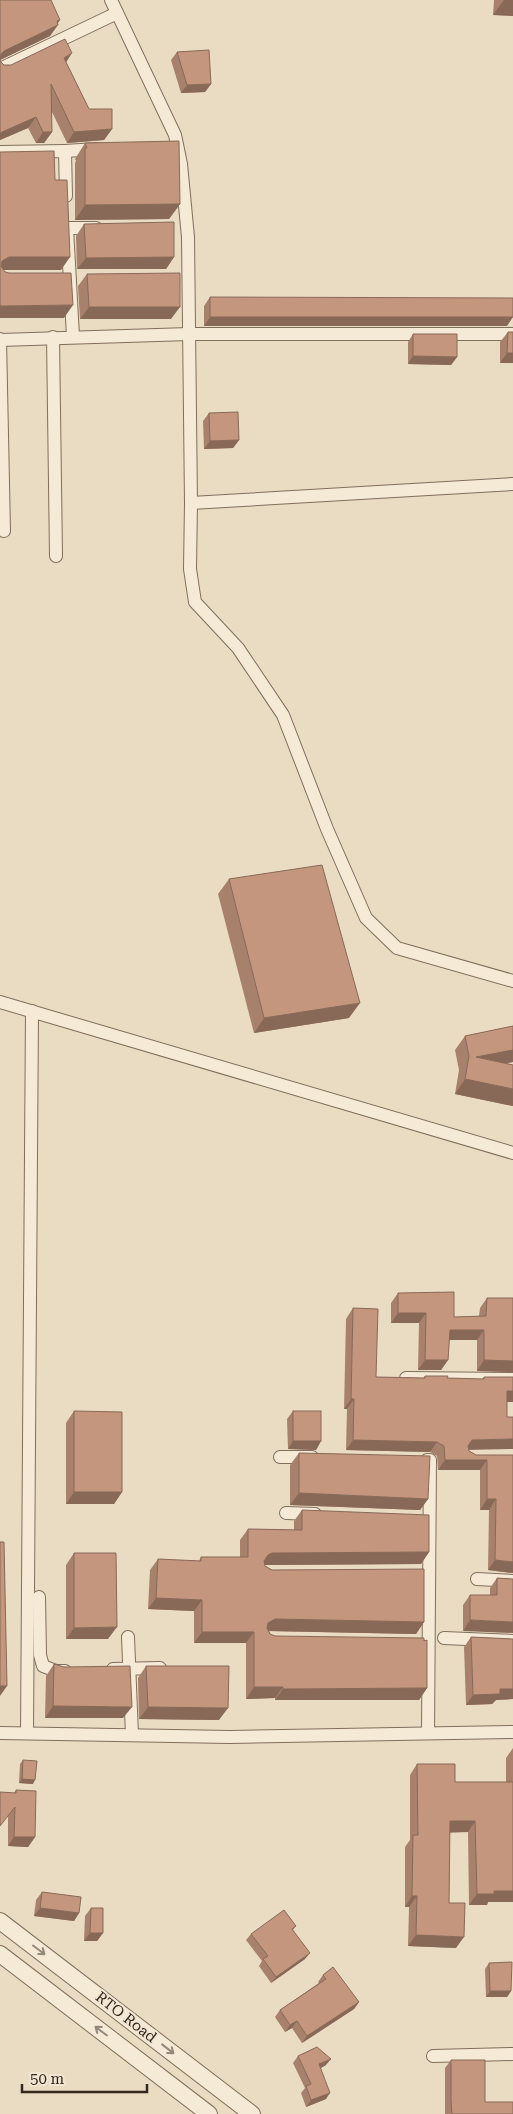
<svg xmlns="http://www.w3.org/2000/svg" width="513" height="2114" font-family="'Roboto Serif',serif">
<rect width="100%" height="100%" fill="#e9dcc3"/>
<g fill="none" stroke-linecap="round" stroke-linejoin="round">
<g stroke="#816e5c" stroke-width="14">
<g id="minor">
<path d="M111 0 175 135 181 164 188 237 191 503 190 569 195 602 238 648 283 715 327 829 366 918 397 948 513 981"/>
<path d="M0 69 117 13"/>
<path d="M65 151 97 149"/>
<path d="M0 152 65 151 66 196"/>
<path d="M73 336 67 228H96"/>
<path d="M53 337 56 556"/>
<path d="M0 339 4 531"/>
<path d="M0 340 189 334H513"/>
<path d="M191 503 513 484"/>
<path d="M0 1002 513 1153"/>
<path d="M406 1378 513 1379"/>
<path d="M280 1457H312"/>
<path d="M427 1460H430L428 1732"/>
<path d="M286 1513 315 1514"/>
<path d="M477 1579 513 1581"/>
<path d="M39 1597 40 1655 43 1666 56 1671H65"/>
<path d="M128 1637 132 1735"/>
<path d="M444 1638 513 1641"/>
<path d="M113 1669 160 1668"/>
<path d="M0 1733 230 1737 513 1732"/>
<path d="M27 1733 32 1011"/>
<path d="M433 2056 513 2054"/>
</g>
</g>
<g stroke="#816e5c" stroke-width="18">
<g id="tertiary">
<path d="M0 1921 252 2114"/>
<path d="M0 1954 209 2114"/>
</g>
</g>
<use href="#minor" stroke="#f5ead6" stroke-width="12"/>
<use href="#tertiary" stroke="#f5ead6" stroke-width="16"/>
</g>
<g fill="#a8816c">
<path d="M0 0 58 23 50 36 0 60V61L4 65H11L66 62 89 109 112 129 104 140 67 143 52 112V132L44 143H36L28 128 0 140Z"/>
<path d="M494 0H513V16L493 15Z"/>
<path d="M177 52 211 84 205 92 181 93 171 60Z"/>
<path d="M85 143 180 204 169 219 75 220V163L76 161 75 159Z"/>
<path d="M84 224 174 257 166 269H77L76 236Z"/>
<path d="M87 274 171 319H80L78 286Z"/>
<path d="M210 297 507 326H204V306Z"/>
<path d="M508 332 513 363H500V342Z"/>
<path d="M413 334 457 357 451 365 408 364V342Z"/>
<path d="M209 413 239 440 233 448 204 449 203 421Z"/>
<path d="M229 879 349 1018 254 1033 218 894Z"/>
<path d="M513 1026V1062L506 1063 513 1065V1106L455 1094 459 1070 455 1050 465 1036Z"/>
<path d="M398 1293 454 1317 479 1316 480 1308 487 1298H513V1372L477 1371V1340H449L448 1360 441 1370H418L419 1323H391V1303Z"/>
<path d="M353 1308 376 1377 423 1378 425 1376 447 1378 482 1379 484 1377 507 1402 469 1450V1451L476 1455H513V1573L488 1570 489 1510H480V1470H438L437 1456 430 1452 346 1450 347 1409H344L346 1319Z"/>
<path d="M74 1411 122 1492 114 1504H66V1423Z"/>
<path d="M293 1411 321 1441 316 1450 288 1449 287 1419Z"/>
<path d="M299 1453 428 1499 420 1510 290 1505V1465Z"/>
<path d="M302 1510 429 1552 421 1564 265 1565V1566L272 1570 424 1622 416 1634 269 1631 270 1634 427 1688 419 1700H275V1698L246 1699V1643H194V1611L148 1609 150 1570 158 1559 199 1561 201 1557H240V1540L248 1529 294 1530V1521Z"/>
<path d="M74 1553 108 1639H66V1565Z"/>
<path d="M497 1578 513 1579 463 1631V1605L470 1595H490V1588Z"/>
<path d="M471 1637 513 1639V1699L496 1700 492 1704 466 1705 464 1647Z"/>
<path d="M54 1664 123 1718H45L46 1676Z"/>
<path d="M146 1666 219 1720 139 1719 138 1678Z"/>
<path d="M513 1748V1902H488L487 1905H469L468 1832H450L449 1903 456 1948 408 1946 409 1907H405V1847L410 1840V1775L417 1764 455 1782H506V1758Z"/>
<path d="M23 1760 33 1784 19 1783 20 1764Z"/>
<path d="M16 1790 35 1837 28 1847 8 1846V1817L14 1793Z"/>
<path d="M42 1892 79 1913 74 1921 34 1916 36 1900Z"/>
<path d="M91 1908 103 1933 97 1941H84L85 1916Z"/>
<path d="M296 1926 293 1930 305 1959 271 1983 259 1966 262 1961 246 1940 251 1934Z"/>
<path d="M489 1963 511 1991 507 1997H486L485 1969Z"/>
<path d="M323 1975 359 2002 354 2009 302 2043 292 2028 285 2032 275 2017 280 2010 319 1983 318 1982Z"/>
<path d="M298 2056 326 2065 321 2068 326 2099 306 2107 301 2093 305 2088 293 2063Z"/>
<path d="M451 2060 485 2102 513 2114H445V2068Z"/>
</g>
<g fill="#886958">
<path d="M504 0H513V16L493 15Z"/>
<path d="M60 20 56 26 58 25 50 36 0 60V55L4 51Z"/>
<path d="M72 53 65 64 64 58Z"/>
<path d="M211 84 205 92 181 93 187 85Z"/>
<path d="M36 117 28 128 0 140V133Z"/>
<path d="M112 129 104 140 67 143 74 132Z"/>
<path d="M43 132H52L44 143H36Z"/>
<path d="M180 204 169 219 75 220 85 205Z"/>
<path d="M9 257H70L61 270H0L2 261Z"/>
<path d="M174 257 166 269H77L86 258Z"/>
<path d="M73 305 64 318H0V306Z"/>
<path d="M89 307H180L171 319H80Z"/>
<path d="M210 317H513L507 326H204Z"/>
<path d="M507 353H513V363H500Z"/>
<path d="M413 356 457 357 451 365 408 364Z"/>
<path d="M239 440 233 448 204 449 210 441Z"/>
<path d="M360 1003 349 1018 254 1033 264 1018Z"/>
<path d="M513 1050V1062L466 1071 476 1057Z"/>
<path d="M465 1079 513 1089V1106L455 1094Z"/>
<path d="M398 1313H426L419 1323H391Z"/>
<path d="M450 1330H484L477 1340H442Z"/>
<path d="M425 1360H448L441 1370H418Z"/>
<path d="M484 1360 513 1361V1372L477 1371Z"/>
<path d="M507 1391H513V1402H500Z"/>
<path d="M351 1399H354L347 1409H344Z"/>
<path d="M513 1439V1449L465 1450 472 1440Z"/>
<path d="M353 1440 437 1442 430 1452 346 1450Z"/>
<path d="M293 1441H321L316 1450 288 1449Z"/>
<path d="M445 1460H487L480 1470H438Z"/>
<path d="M74 1492H122L114 1504H66Z"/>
<path d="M299 1493 428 1499 420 1510 290 1505Z"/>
<path d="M487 1499H496L489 1510H480Z"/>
<path d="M429 1552 421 1564 264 1565 260 1566 268 1555 272 1553Z"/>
<path d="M495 1560 513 1562V1573L488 1570Z"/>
<path d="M156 1598 202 1600 194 1611 148 1609Z"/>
<path d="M275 1619 424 1622 416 1634 267 1631 260 1634 268 1623Z"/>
<path d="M470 1620 513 1622V1633L463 1631Z"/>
<path d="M117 1627 108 1639H66L74 1628Z"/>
<path d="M202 1632H254L246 1643H194Z"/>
<path d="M0 1686H7L0 1696Z"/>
<path d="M254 1687H283L275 1698 246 1699Z"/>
<path d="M427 1688 419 1700H275L283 1689Z"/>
<path d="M500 1689H513V1699L496 1700 492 1704 466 1705 473 1695Z"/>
<path d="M53 1706 132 1707 123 1718H45Z"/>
<path d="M148 1707 228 1708 219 1720 139 1719Z"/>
<path d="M22 1779 35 1780 33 1784 19 1783Z"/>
<path d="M450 1821H475L468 1832 442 1833Z"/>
<path d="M14 1837H35L28 1847 8 1846Z"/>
<path d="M494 1891H513V1902H488L487 1905H469L477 1894Z"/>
<path d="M412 1896H417L409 1907H405Z"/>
<path d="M40 1908 79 1913 74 1921 34 1916Z"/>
<path d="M90 1933H103L97 1941H84Z"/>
<path d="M416 1935 464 1937 456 1948 408 1946Z"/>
<path d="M310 1953 305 1959 271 1983 276 1977Z"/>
<path d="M490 1991H511L507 1997H486Z"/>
<path d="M359 2002 354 2009 302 2043 307 2036Z"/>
<path d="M297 2021 292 2028 285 2032 290 2025Z"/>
<path d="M331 2059 326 2065 315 2071 319 2064Z"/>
<path d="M330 2093 326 2099 306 2107 311 2100Z"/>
</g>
<g fill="#c3967d" stroke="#886958">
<path d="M0 0H51L60 20 57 21 58 25 4 51 1 54 0 61 4 65H11L65 39 72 53 64 58 89 109H112V129L74 132 51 84 52 132H43L36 117 0 133Z"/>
<path d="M209 50 211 84 187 85 177 52Z"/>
<path d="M179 141 180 204 85 205V148H87L85 143Z"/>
<path d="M54 151 55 180H67L70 257H9L2 261 1 266 5 272 9 273H71L73 305 0 306V152Z"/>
<path d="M174 222V257L86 258 84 224Z"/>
<path d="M180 273V307H89L87 274Z"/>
<path d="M210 297 513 298V317H210Z"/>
<path d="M508 332H513V353H507Z"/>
<path d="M413 334H457V357L413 356Z"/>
<path d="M238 412 239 440 210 441 209 413Z"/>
<path d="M322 865 360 1003 264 1018 229 879Z"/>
<path d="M513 1026V1050L476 1057 513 1065V1089L465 1079 469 1056 465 1036Z"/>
<path d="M454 1292V1317L486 1316 487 1298H513V1361L484 1360V1330H450L448 1360H425L426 1313H398V1293Z"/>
<path d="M353 1308 378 1309 376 1377 425 1378V1376H448L447 1378 484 1379V1377H513V1391H507V1417H513V1439L472 1440 468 1446 469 1451 476 1455H513V1562L495 1560 496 1499H487V1460H445L444 1446 437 1442 353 1440 354 1399H351Z"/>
<path d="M74 1411 122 1412V1492H74Z"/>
<rect x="293" y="1411" width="28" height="30"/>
<path d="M299 1453 430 1456 428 1499 299 1493Z"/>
<path d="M302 1510 429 1515V1552L272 1553 268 1555 264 1561 265 1566 272 1570 424 1569V1622L275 1619 268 1623 267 1628 270 1634 275 1636 424 1638V1641L427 1640V1688L283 1689V1687H254V1632H202V1600L156 1598 158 1559 201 1561V1557H248V1529L302 1530Z"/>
<path d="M0 1542H4L7 1686H0Z"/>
<path d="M74 1553H116L117 1627 74 1628Z"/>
<path d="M497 1578 513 1579V1622L470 1620V1595H497Z"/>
<path d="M471 1637 513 1639V1689H500V1694L473 1695Z"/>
<path d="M54 1664 64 1667 130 1666 132 1707 53 1706Z"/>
<path d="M146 1666H229L228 1708 148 1707Z"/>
<path d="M23 1760 37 1761 35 1780 22 1779Z"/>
<path d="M417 1764H455V1782H513V1891H494V1894H477L475 1821H450L449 1903H465L464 1937 416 1935 417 1896H412L413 1835H418Z"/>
<path d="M16 1790 36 1791 35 1837H14L15 1807 0 1826V1792L16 1793Z"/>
<path d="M42 1892 81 1897 79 1913 40 1908Z"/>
<path d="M91 1908H103V1933H90Z"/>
<path d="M284 1910 296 1926 292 1929 310 1953 276 1977 263 1959 268 1956 251 1934Z"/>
<path d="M512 1962 511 1991H490L489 1963Z"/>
<path d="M333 1967 359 2002 307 2036 297 2021 290 2025 280 2010 326 1979 323 1975Z"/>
<path d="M317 2047 331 2059 319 2064 330 2093 311 2100 306 2086 311 2084 298 2056Z"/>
<path d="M451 2060H485V2102H513V2114H452L451 2100Z"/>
</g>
<defs><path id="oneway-shaft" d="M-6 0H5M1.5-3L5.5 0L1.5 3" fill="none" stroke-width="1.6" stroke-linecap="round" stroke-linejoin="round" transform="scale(1.25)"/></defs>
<g stroke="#94887a">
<use href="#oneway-shaft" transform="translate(39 1950) rotate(37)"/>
<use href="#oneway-shaft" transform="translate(101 2031) rotate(-143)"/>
<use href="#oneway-shaft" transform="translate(168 2049) rotate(38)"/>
</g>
<g text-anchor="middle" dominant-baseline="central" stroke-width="4" stroke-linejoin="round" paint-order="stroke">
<g font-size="15" fill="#33271e" stroke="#f1e6d2">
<text transform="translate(126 2017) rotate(38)">RTO Road</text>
</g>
</g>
<path d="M22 2084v8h125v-8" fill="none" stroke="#33271e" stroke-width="2.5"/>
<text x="30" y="2084" font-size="15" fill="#33271e" stroke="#f1e6d2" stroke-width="4" paint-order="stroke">50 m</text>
</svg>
